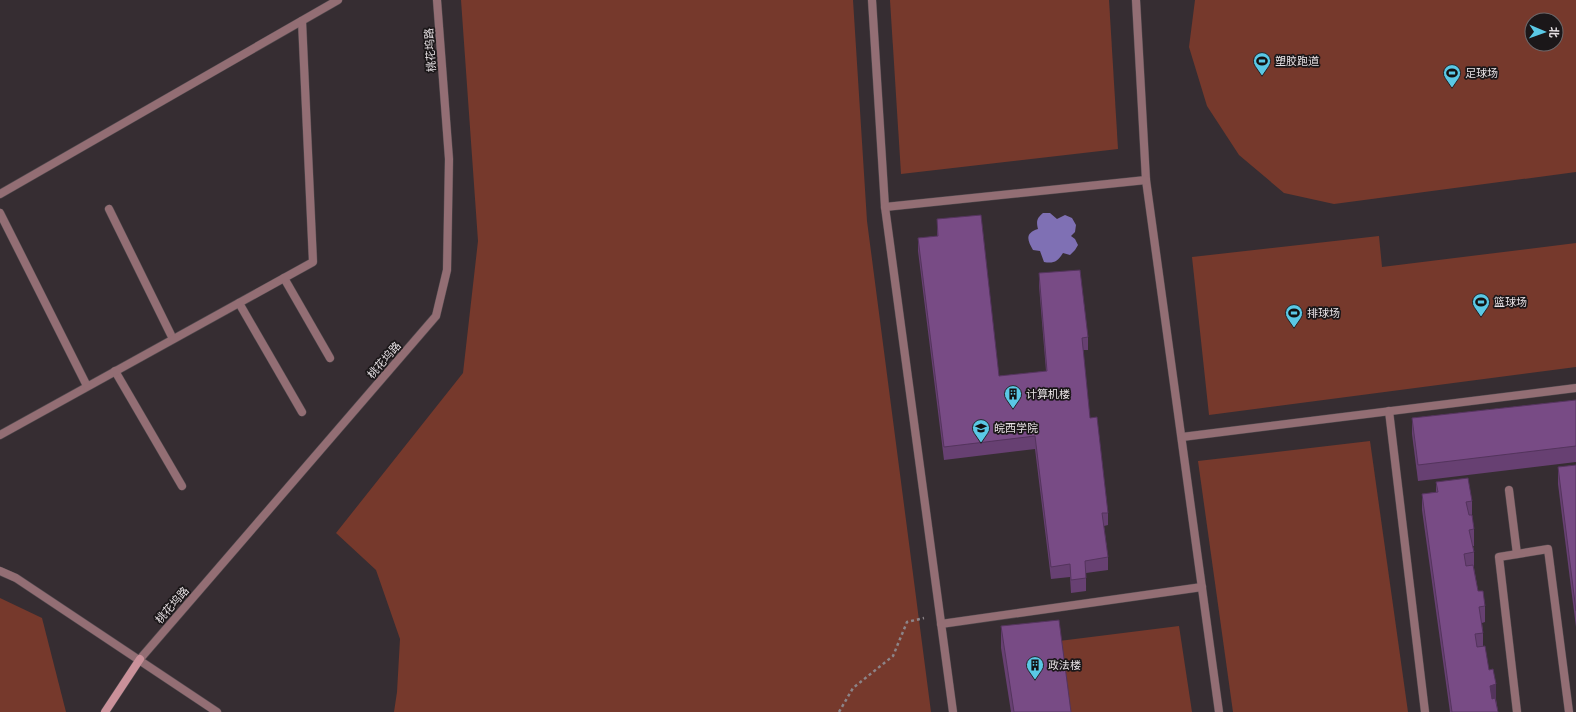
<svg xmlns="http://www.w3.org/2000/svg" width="1576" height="712" font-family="Poppins,'Noto Sans SC',sans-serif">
<rect width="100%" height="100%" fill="#362d32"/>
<g fill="#76392c" fill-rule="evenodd">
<path d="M461 0H853L867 221 931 712H394L397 692 400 639 376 570 336 533 463 373 478 241Z"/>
<path d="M890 0H1109L1118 149 901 174Z"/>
<path d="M1195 0H1576V172L1334 204 1284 193 1239 155 1207 106 1189 47ZM1532 20H1556V44H1532Z"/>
<path d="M1379 236 1382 267 1576 243V367L1209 415 1192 257Z"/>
<path d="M1370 441 1408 712H1233L1198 461Z"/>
<path d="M0 598 42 618 66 712H0Z"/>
<path d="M1179 626 1192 712H1069L1059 641Z"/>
</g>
<path fill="#7f70b4" d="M1043 213H1050L1057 219 1065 215 1072 218 1076 225 1075 232 1071 236 1075 239 1078 245 1075 250 1070 255 1063 253C1058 261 1054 264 1044 262L1040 251 1033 250C1027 240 1025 233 1038 229 1036 221 1037 218 1043 213Z"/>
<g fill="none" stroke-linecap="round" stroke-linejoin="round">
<g stroke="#524a4e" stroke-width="9">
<g id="service">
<path d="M109 209 173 339"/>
<path d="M284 278 330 358"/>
<path d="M239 303 302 412"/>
<path d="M115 371 182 486"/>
<path d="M1389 411 1425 712"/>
<path d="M0 435 313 262 302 21"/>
<path d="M1509 490 1517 554"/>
<path d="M1517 712 1499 557 1548 549 1569 712"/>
</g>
</g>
<g stroke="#524a4e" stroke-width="9">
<g id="minor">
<path d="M872 0 885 207 953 712"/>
<path d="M1136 0 1146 180 1219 712"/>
<path d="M0 194 338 0"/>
<path d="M885 207 1146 180"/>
<path d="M0 213 87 386"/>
<path d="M1182 437 1576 388"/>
<path d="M0 571 16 578 217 712"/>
<path d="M941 624 1202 587"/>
<path d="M140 659 436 316 447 270 449 159 437 0"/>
</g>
</g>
<g stroke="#524a4e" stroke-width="9">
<path id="secondary" d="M105 712 140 659"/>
</g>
<path stroke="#8c8488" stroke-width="2.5" stroke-dasharray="3 3" stroke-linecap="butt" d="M839 712 853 688 893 656 907 622 924 618"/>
<use href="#service" stroke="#936e74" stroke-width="8"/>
<use href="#minor" stroke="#936e74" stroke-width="8"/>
<use href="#secondary" stroke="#ca919a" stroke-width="8"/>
</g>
<g fill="#674072">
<path d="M937 219 999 376 1046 371 1039 286V273L1088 337V350H1083L1090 418 1108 513V525L1104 526 1108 557V570L1086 573V591L1071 593 1070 577 1051 579 1035 449 944 460 918 251V238L937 236Z"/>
<path d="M1576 400V462L1418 481 1412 434V418Z"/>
<path d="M1576 465V627L1558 484V467Z"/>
<path d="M1436 482 1472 501V515L1474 529V546H1473L1474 552V568L1478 591 1485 606V622L1482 623 1483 633V646L1496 699 1498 712H1450L1422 510V494L1436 492Z"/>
<path d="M1001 626 1071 712H1011L1001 648Z"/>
</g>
<path fill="#54345d" d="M1496 684V701L1490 702V686Z"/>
<g fill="#784b85" stroke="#54345d">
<path d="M981 215 999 376 1047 371 1039 273 1080 270 1088 337 1082 338 1090 418 1097 417 1108 513H1102L1108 557 1085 561 1086 578 1071 580 1070 564 1051 567 1035 436 944 447 918 238 938 236 937 219Z"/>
<path d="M1576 400V446L1418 465 1412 418Z"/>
<path d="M1576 465V611L1558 467Z"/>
<path d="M1468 478 1472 501 1466 502 1469 515H1472L1474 529 1469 530 1474 552 1464 554 1466 566 1473 565 1478 591H1483L1485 606 1479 607 1483 633 1475 634 1477 647 1485 646 1489 670 1493 669 1496 684 1490 686 1492 699 1495 698 1498 712H1452L1422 494 1438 492 1436 482Z"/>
<path d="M1059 620 1071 712H1014L1001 626Z"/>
</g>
<defs>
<g id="stadium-pin" transform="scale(0.9)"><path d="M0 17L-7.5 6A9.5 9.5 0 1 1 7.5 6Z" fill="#5ac8e5" stroke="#1b1719"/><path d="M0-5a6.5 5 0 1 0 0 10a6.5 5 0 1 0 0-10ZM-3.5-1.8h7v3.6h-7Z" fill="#111"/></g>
<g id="building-pin" transform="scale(0.9)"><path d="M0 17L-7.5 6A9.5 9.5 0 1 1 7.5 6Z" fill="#5ac8e5" stroke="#1b1719"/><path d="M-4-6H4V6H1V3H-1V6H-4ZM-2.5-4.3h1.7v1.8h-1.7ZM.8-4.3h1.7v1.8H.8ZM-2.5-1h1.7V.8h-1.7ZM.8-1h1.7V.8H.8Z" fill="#111"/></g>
<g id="university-pin" transform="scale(0.9)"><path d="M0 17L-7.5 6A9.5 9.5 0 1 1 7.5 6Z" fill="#5ac8e5" stroke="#1b1719"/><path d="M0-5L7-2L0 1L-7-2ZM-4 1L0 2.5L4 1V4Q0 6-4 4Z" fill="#111"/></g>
</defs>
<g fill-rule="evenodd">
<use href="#stadium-pin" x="1262" y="61"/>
<use href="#stadium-pin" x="1452" y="73"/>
<use href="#stadium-pin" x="1481" y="302"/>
<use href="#stadium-pin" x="1294" y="313"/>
<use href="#building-pin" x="1013" y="394"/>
<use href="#university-pin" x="981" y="428"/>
<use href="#building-pin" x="1035" y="665"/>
</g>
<g text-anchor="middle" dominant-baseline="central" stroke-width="3.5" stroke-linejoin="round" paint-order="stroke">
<g font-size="11" fill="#e7e1e4" stroke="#1b1719">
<text transform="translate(430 50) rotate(-94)">桃花坞路</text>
<text transform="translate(384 360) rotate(-49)">桃花坞路</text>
<text transform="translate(172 605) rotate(-49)">桃花坞路</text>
</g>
<g font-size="11" fill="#e7e1e4" stroke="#1b1719" text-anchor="start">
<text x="1275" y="61">塑胶跑道</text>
<text x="1465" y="73">足球场</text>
<text x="1494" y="302">篮球场</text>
<text x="1307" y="313">排球场</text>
<text x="1026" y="394">计算机楼</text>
<text x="994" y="428">皖西学院</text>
<text x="1048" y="665">政法楼</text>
</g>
</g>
<g transform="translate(1544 32) rotate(92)"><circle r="19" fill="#1b1719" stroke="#6d686a"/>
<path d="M0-3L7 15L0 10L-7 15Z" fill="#5ac8e5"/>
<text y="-6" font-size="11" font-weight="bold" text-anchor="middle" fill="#e7e1e4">北</text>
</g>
</svg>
